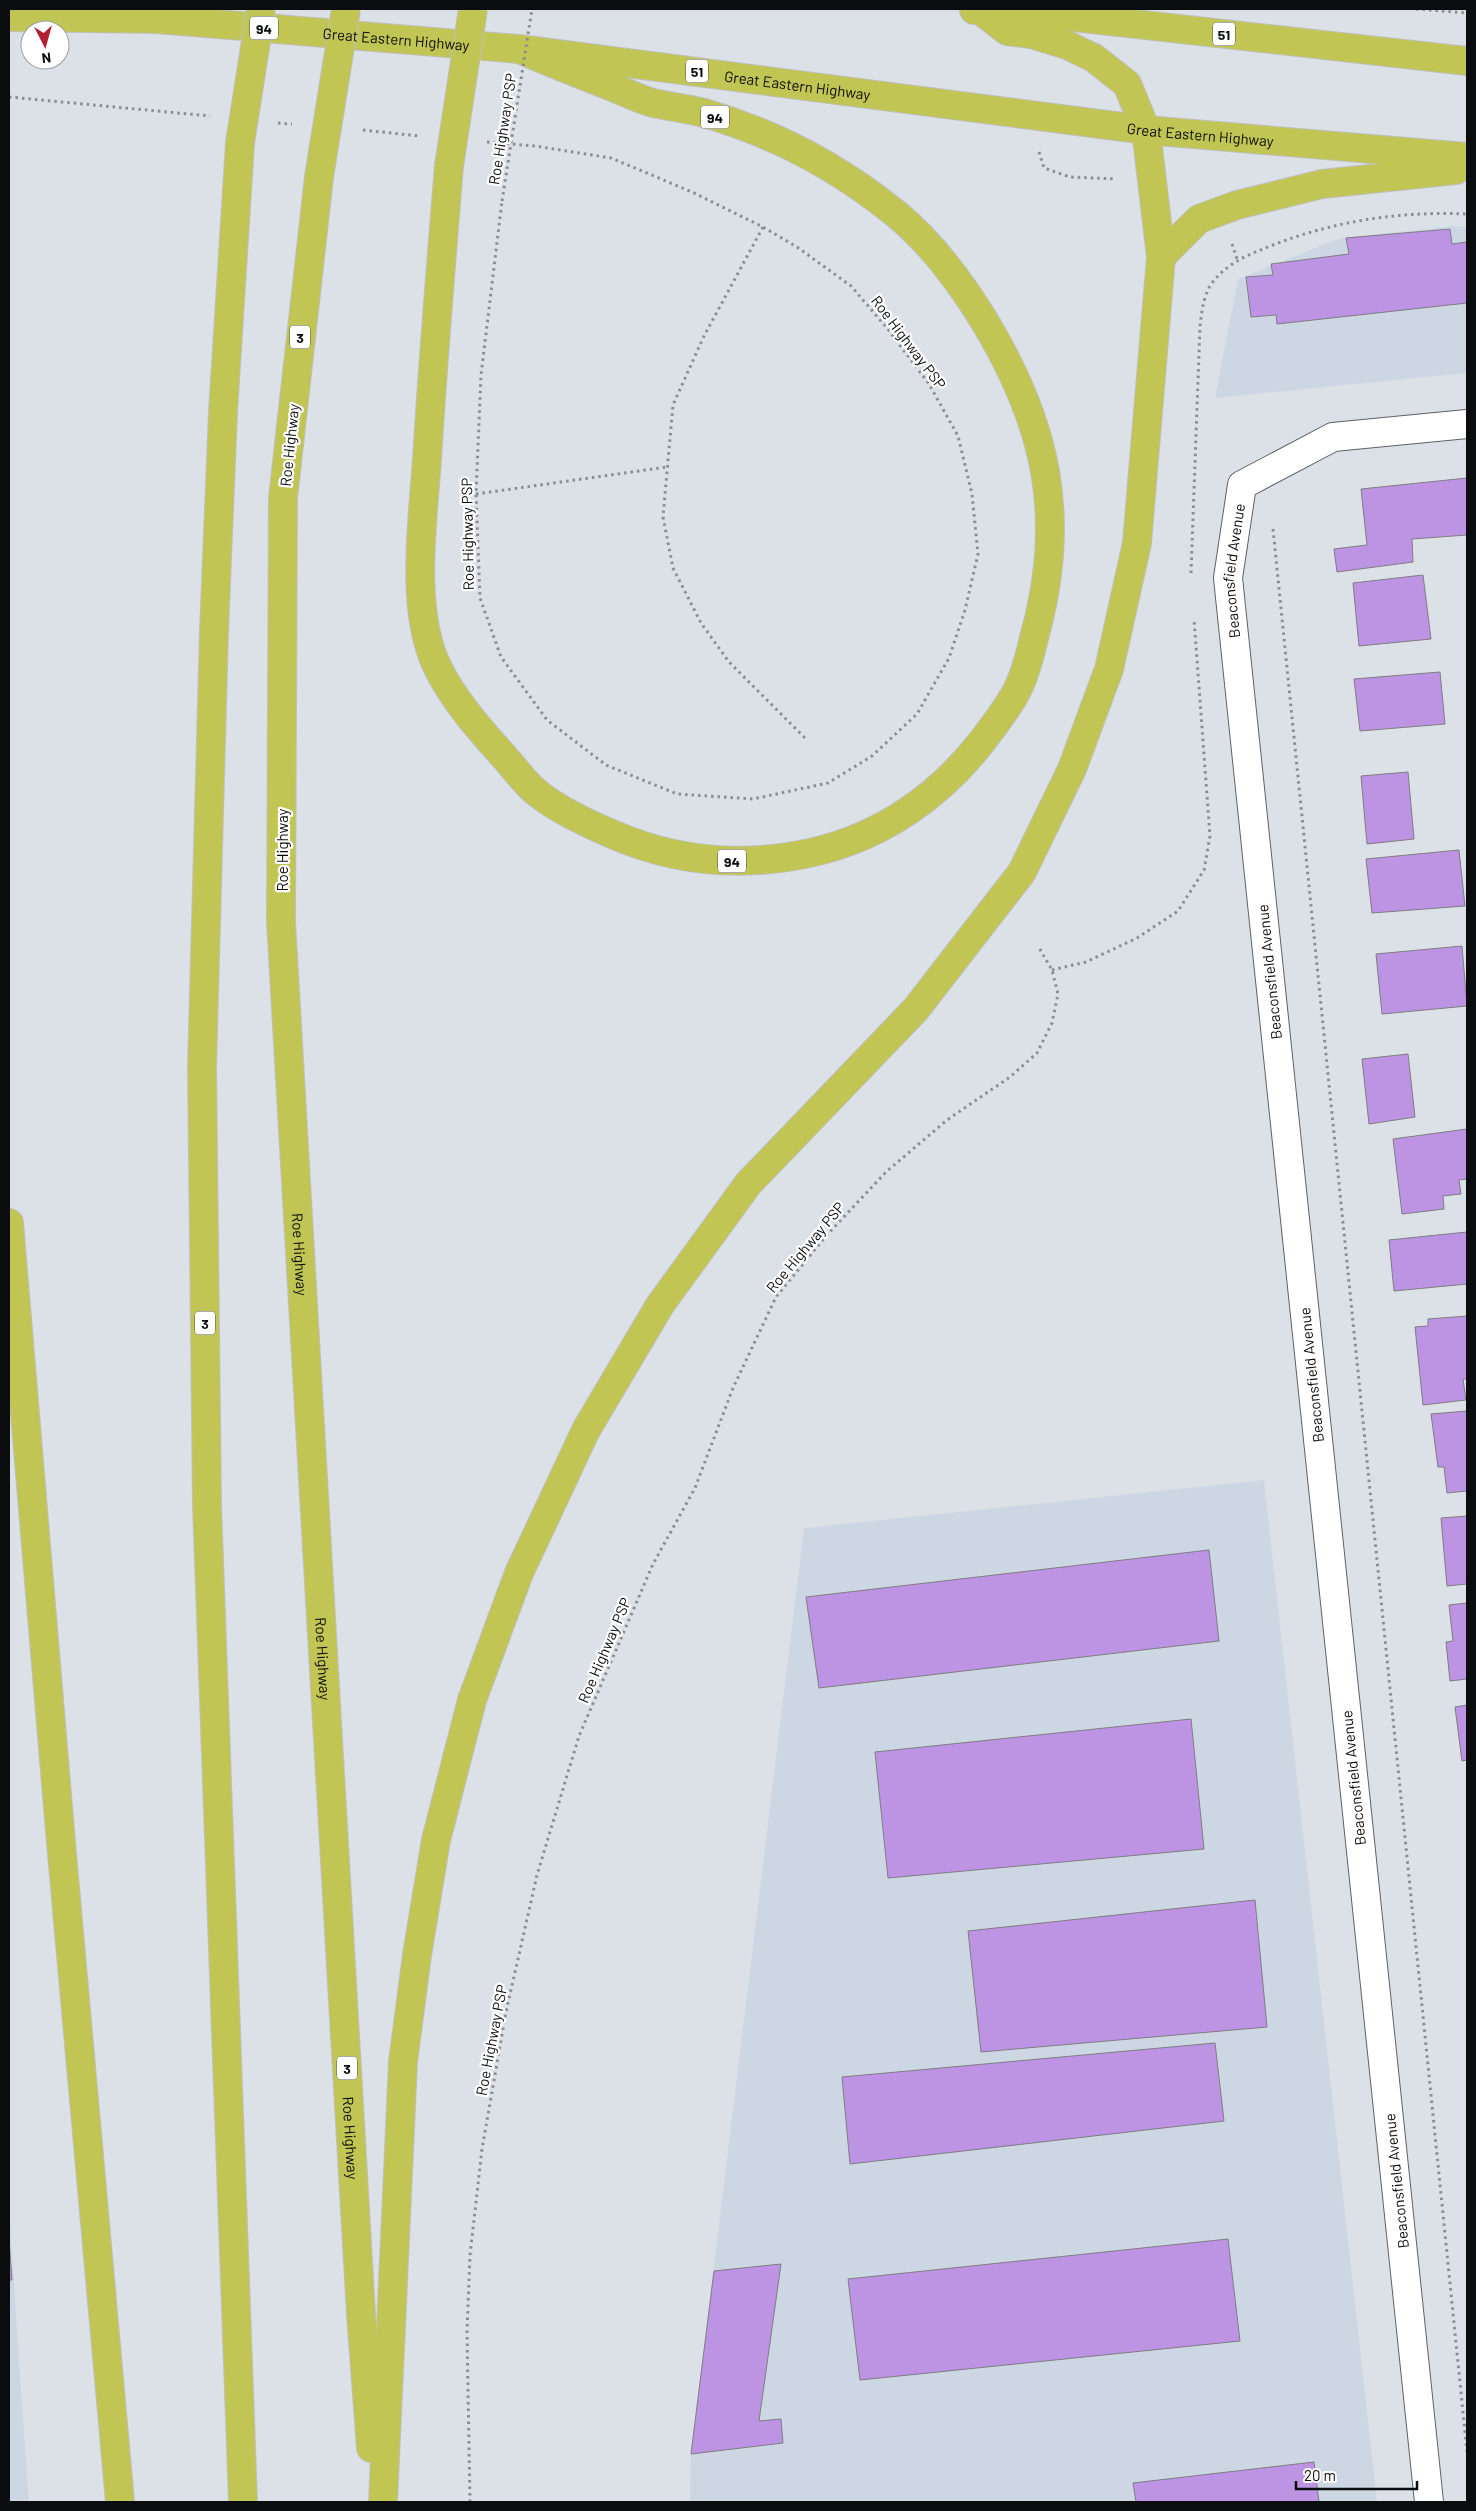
<svg xmlns="http://www.w3.org/2000/svg" width="1476" height="2511" font-family="Barlow,sans-serif">
<rect width="100%" height="100%" fill="#dce1e7"/>
<g fill="#cdd7e3">
<path d="M1453 226 1467 227V373L1215 398 1238 279 1340 238Z"/>
<path d="M1264 1480 1377 2502H690L691 2454 804 1528Z"/>
<path d="M9 2206 18 2346 29 2502H9Z"/>
</g>
<g fill="#bd94e3" stroke="#7f7c82">
<path d="M1450 229 1452 244 1467 242V303L1277 324 1276 315 1251 317 1246 277 1273 275 1271 264 1349 254 1346 238Z"/>
<path d="M1467 478V535L1412 539 1413 562 1337 572 1334 549 1367 545 1361 489Z"/>
<path d="M1423 575 1431 639 1359 646 1353 583Z"/>
<path d="M1440 672 1445 724 1360 731 1354 679Z"/>
<path d="M1408 772 1414 839 1367 844 1361 776Z"/>
<path d="M1459 850 1465 906 1372 913 1366 859Z"/>
<path d="M1462 946 1467 1006 1382 1014 1376 954Z"/>
<path d="M1408 1054 1415 1117 1369 1124 1362 1059Z"/>
<path d="M1467 1129V1179L1459 1180 1461 1194 1443 1196 1444 1209 1402 1214 1393 1139Z"/>
<path d="M1467 1232V1284L1394 1291 1389 1240Z"/>
<path d="M1467 1316V1379H1463L1466 1400 1423 1405 1415 1327 1428 1326V1319Z"/>
<path d="M1467 1411V1491L1447 1493 1444 1467H1438L1431 1414Z"/>
<path d="M1467 1516V1584L1447 1586 1441 1518Z"/>
<path d="M1209 1550 1219 1641 819 1688 806 1597Z"/>
<path d="M1467 1603V1679L1450 1681 1446 1642 1453 1641 1449 1605Z"/>
<path d="M1467 1705V1760L1462 1761 1455 1707Z"/>
<path d="M1191 1719 1204 1849 888 1878 875 1752Z"/>
<path d="M1255 1900 1267 2027 981 2052 968 1931Z"/>
<path d="M1215 2043 1224 2121 850 2164 842 2077Z"/>
<path d="M1228 2239 1240 2341 860 2380 848 2279Z"/>
<path d="M9 2240 12 2280H9Z"/>
<path d="M781 2264 759 2421 781 2419 783 2443 691 2454 714 2271Z"/>
<path d="M1314 2462 1319 2502H1136L1133 2483Z"/>
</g>
<g fill="none" stroke-linecap="round" stroke-linejoin="round">
<g stroke="#5d6267" stroke-width="30">
<g id="street">
<path id="s1" d="M1429 2502 1228 578 1242 485 1333 437 1467 424"/>
</g>
</g>
<g stroke="#c0c0c0" stroke-width="30">
<g id="highway">
<path d="M974 10 1001 9 1467 61"/>
<path id="s2" d="M9 17 156 19 519 49 1146 130 1467 157"/>
<path d="M240 143 223 412 214 631 202 1067 207 1505 243 2502"/>
<path d="M449 166C441 263 433 361 427 459 423 520 410 607 436 664 452 699 481 731 507 760 516 770 525 783 536 792 558 810 586 823 612 834 678 863 744 868 814 852 883 836 941 795 983 740 994 726 1005 711 1014 696 1025 677 1030 654 1035 634 1067 517 1047 425 985 322 960 281 932 243 895 213 838 167 774 133 704 113 686 108 668 107 650 102 637 98 623 91 610 86 579 74 549 62 519 49"/>
<path id="s3" d="M319 177 283 498 281 921 361 2314 371 2448"/>
<path d="M1161 257 1199 219 1237 205 1322 184 1456 170"/>
<path d="M9 1223 61 1843 120 2502"/>
<path d="M383 2502 403 2062 417 1955 436 1840 472 1700 519 1573 586 1430 660 1305 748 1184 916 1009 1022 872 1072 769 1109 669 1137 543 1161 257 1146 130 1127 84 1094 58 1067 45 1031 34 1007 31 980 10"/>
</g>
</g>
<g stroke="#8a8d92" stroke-width="3" stroke-dasharray="2.5 4" stroke-linecap="butt">
<path d="M1416 9 1467 13"/>
<path d="M9 97 210 116"/>
<path d="M278 123 292 124"/>
<path d="M363 130 419 136"/>
<path d="M487 142 535 146 611 158 692 192 763 227 797 247 851 286 887 328 929 384 958 436 972 494 978 554 965 610 949 658 917 714 872 756 828 783 753 799 677 794 606 765 547 720 501 657 480 598 476 494 481 375 502 201"/>
<path d="M1039 152 1044 168 1070 177 1116 179"/>
<path d="M763 227 704 336 673 405 663 517 673 568 701 623 729 662 807 740"/>
<path d="M1232 244 1237 259"/>
<path d="M476 494 667 467"/>
<path d="M1273 529 1467 2452"/>
<path d="M1191 573 1200 326C1202 311 1203 296 1212 283 1228 262 1250 254 1273 245 1335 221 1400 211 1467 214"/>
<path d="M1052 970 1086 962 1137 938 1178 911 1204 870 1210 836 1194 619"/>
<path d="M470 2502 467 2332 470 2255 482 2149 506 2012 537 1875 579 1736 653 1564 695 1488 733 1388 776 1297 826 1236 886 1172 947 1120 1010 1077 1037 1053 1052 1023 1058 994 1052 970 1038 946"/>
</g>
<use href="#street" stroke="#fff" stroke-width="28"/>
<use href="#highway" stroke="#c1c553" stroke-width="28"/>
<g stroke="#c0c0c0" stroke-width="30" stroke-linecap="butt">
<g id="highway-bridge">
<path d="M240 143 261 9"/>
<path d="M449 166 473 9"/>
<path d="M319 177 346 9"/>
</g>
</g>
<path stroke="#8a8d92" stroke-width="3" stroke-dasharray="2.5 4" stroke-linecap="butt" d="M502 201 532 9"/>
<use href="#highway-bridge" stroke="#c1c553" stroke-width="28"/>
</g>
<g text-anchor="middle" dominant-baseline="central" stroke-width="4.5" stroke-linejoin="round" paint-order="stroke">
<g fill="#fff" stroke="#545556" stroke-width="1">
<rect x="250" y="16.5" width="28" height="23" rx="4"/>
<rect x="1213" y="22.5" width="22" height="23" rx="4"/>
<rect x="686" y="59.5" width="22" height="23" rx="4"/>
<rect x="701" y="105.5" width="28" height="23" rx="4"/>
<rect x="290" y="325.5" width="20" height="23" rx="4"/>
<rect x="718" y="849.5" width="28" height="23" rx="4"/>
<rect x="195" y="1311.5" width="20" height="23" rx="4"/>
<rect x="337" y="2056.5" width="20" height="23" rx="4"/>
</g>
<g font-size="14" font-weight="bold" fill="#0b0c0e">
<text x="264" y="28">94</text>
<text x="1224" y="34">51</text>
<text x="697" y="71">51</text>
<text x="715" y="117">94</text>
<text x="300" y="337">3</text>
<text x="732" y="861">94</text>
<text x="205" y="1323">3</text>
<text x="347" y="2068">3</text>
</g>
<g font-size="15" fill="#0b0c0e" stroke="#fff">
<text stroke="none"><textPath href="#s2" startOffset="388">Great Eastern Highway</textPath></text>
<text stroke="none"><textPath href="#s2" startOffset="792">Great Eastern Highway</textPath></text>
<text transform="translate(502 129) rotate(-81)">Roe Highway PSP</text>
<text stroke="none"><textPath href="#s2" startOffset="1198">Great Eastern Highway</textPath></text>
<text transform="translate(909 342) rotate(53)">Roe Highway PSP</text>
<text transform="translate(289 445) rotate(-84)">Roe Highway</text>
<text transform="translate(467 534) rotate(-91)">Roe Highway PSP</text>
<text stroke="none"><textPath href="#s1" startOffset="1942">Beaconsfield Avenue</textPath></text>
<text transform="translate(282 850) rotate(-90)">Roe Highway</text>
<text transform="translate(1269 972) rotate(-96)">Beaconsfield Avenue</text>
<text transform="translate(805 1247) rotate(-50)">Roe Highway PSP</text>
<text stroke="none"><textPath href="#s3" startOffset="1080">Roe Highway</textPath></text>
<text transform="translate(1311 1375) rotate(-96)">Beaconsfield Avenue</text>
<text transform="translate(604 1650) rotate(-67)">Roe Highway PSP</text>
<text stroke="none"><textPath href="#s3" startOffset="1485">Roe Highway</textPath></text>
<text transform="translate(1353 1778) rotate(-96)">Beaconsfield Avenue</text>
<text transform="translate(491 2040) rotate(-79)">Roe Highway PSP</text>
<text stroke="none"><textPath href="#s3" startOffset="1965">Roe Highway</textPath></text>
<text transform="translate(1396 2181) rotate(-96)">Beaconsfield Avenue</text>
</g>
</g>
<rect width="1476" height="2511" fill="none" stroke="#0b0c0e" stroke-width="20"/>
<g transform="translate(45 45) rotate(174)"><circle r="24" fill="#ffffff" stroke="#9d9e9f"/>
<path d="M0-4L9 19L0 12L-9 19Z" fill="#b32130"/>
<text y="-8" font-size="14" font-weight="bold" text-anchor="middle" fill="#0b0c0e">N</text>
</g>
<path d="M1296 2481v8h121v-8" fill="none" stroke="#0b0c0e" stroke-width="2.5"/>
<text x="1304" y="2481" font-size="15" fill="#0b0c0e" stroke="#ffffff" stroke-width="4" paint-order="stroke">20 m</text>
</svg>
